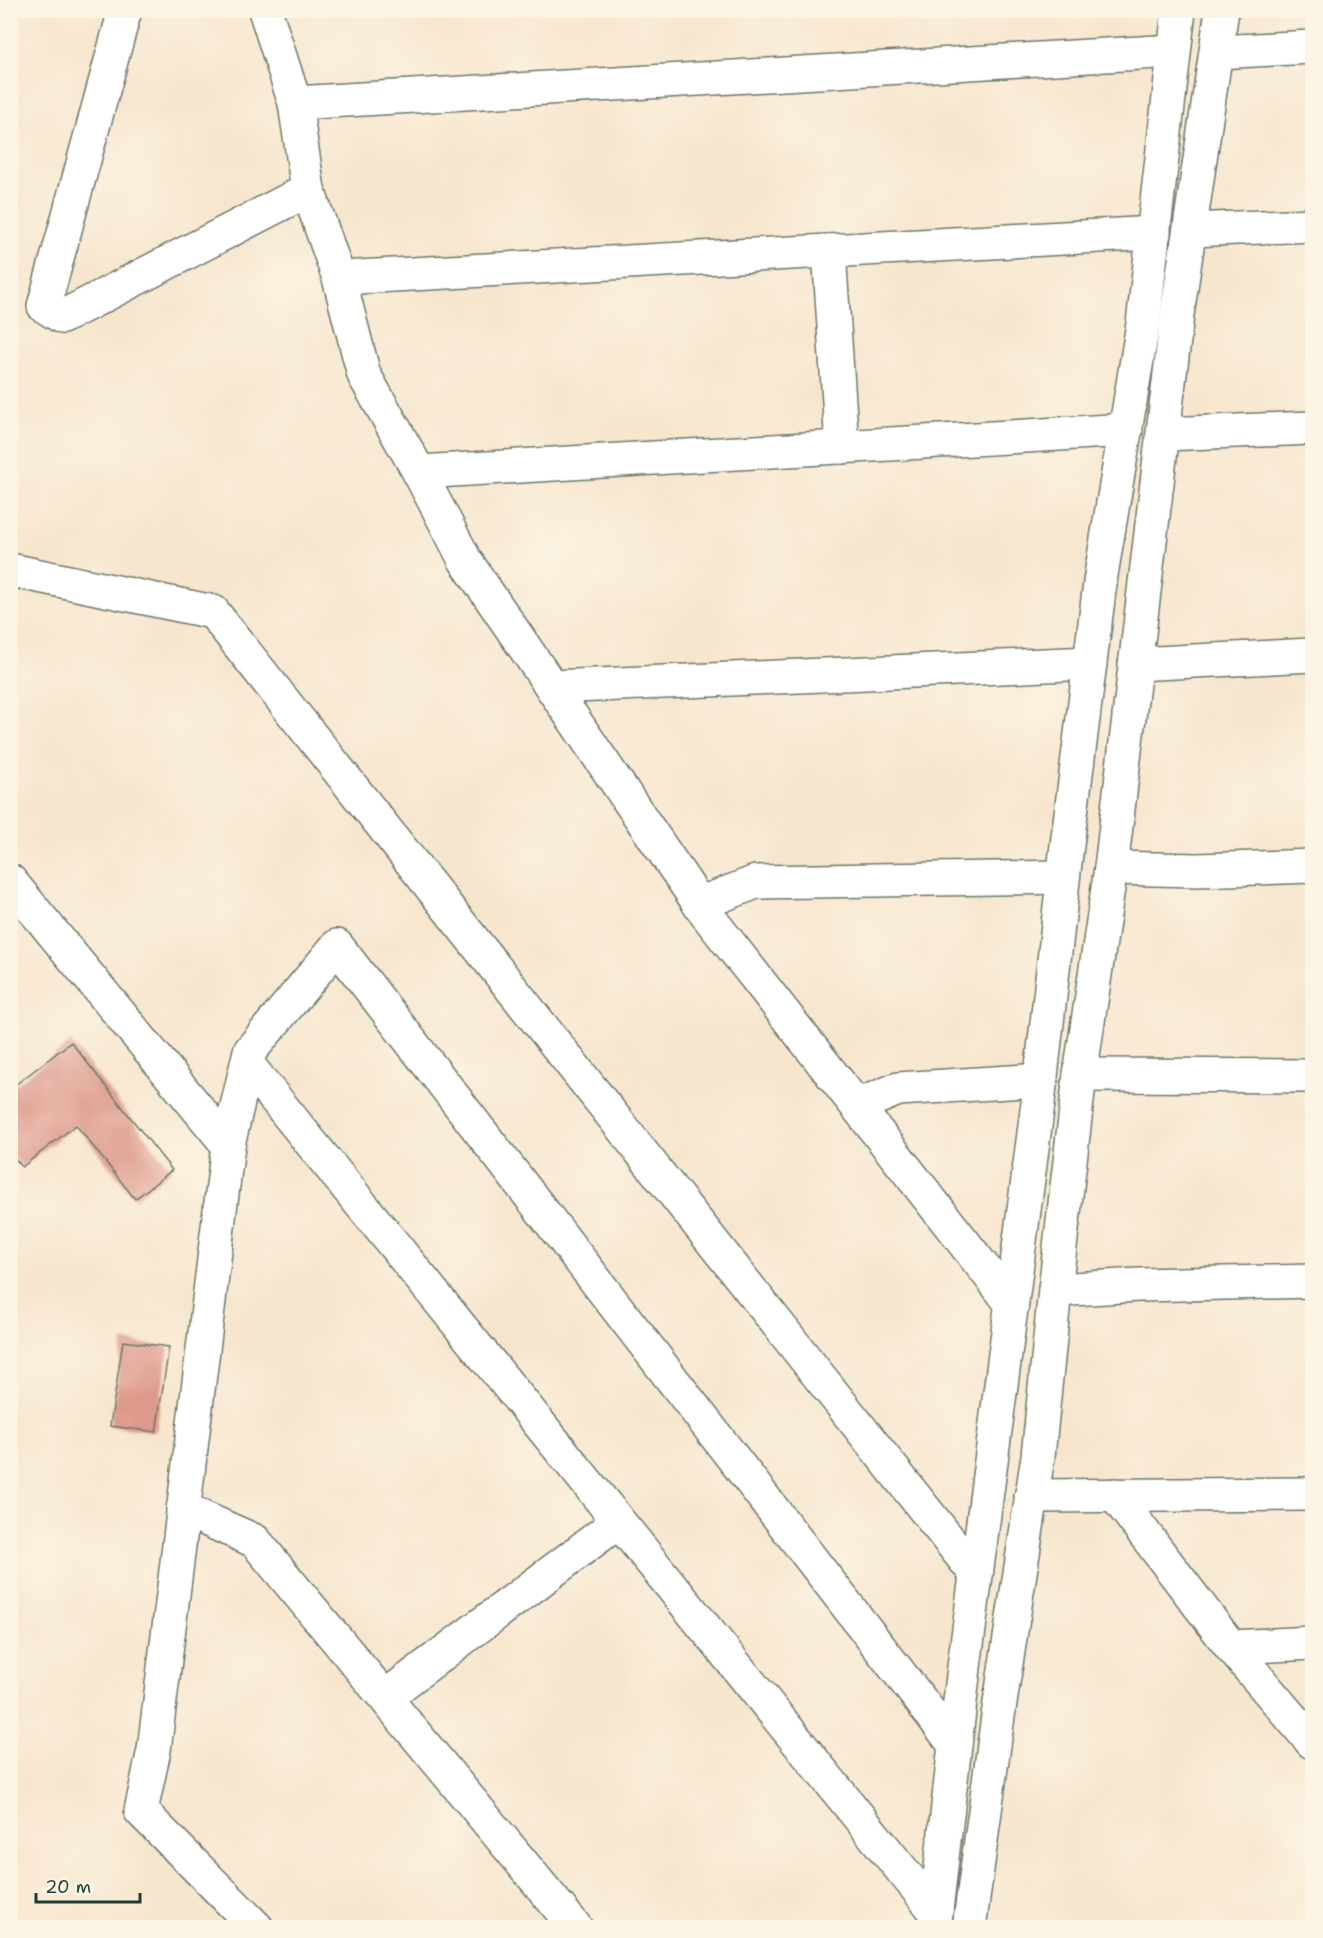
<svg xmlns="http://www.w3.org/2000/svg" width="1323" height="1938" font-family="'Shantell Sans',sans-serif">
<rect width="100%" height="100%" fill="#fcf5e5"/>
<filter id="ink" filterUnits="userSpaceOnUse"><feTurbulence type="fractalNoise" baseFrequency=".0167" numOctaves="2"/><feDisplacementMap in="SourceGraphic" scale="12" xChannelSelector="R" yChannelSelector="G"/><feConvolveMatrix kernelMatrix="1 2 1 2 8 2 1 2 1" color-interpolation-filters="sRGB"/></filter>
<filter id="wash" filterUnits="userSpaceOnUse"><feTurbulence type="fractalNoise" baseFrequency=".008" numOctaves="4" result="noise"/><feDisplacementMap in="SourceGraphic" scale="24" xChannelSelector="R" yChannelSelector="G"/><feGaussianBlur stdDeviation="1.35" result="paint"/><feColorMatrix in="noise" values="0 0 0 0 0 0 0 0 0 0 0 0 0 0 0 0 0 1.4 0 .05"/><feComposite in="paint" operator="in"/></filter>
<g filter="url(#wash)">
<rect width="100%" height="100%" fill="#f7e6ce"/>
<g id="blocks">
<g fill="#dd998b">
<path d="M71 1042 172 1170 135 1199 76 1125 22 1167 10 1152V1089Z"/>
<path d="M123 1341 169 1347 156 1432 110 1426Z"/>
</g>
</g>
</g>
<g filter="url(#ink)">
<use href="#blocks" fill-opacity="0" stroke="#6b786a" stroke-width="1.5"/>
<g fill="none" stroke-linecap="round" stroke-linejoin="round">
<g stroke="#6b786a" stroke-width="36">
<g id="minor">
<path d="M125 10 44 306 62 317 308 190"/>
<path d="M265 10 295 103 308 190 339 278 364 375 419 472 465 560 707 915 1012 1304"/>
<path d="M1217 52 1312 47"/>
<path d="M295 103 1174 51"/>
<path d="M1190 230 1312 225"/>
<path d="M829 251 842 447"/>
<path d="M339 278 1154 233"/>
<path d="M1164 434 1312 428"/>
<path d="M419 472 1126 430"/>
<path d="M10 570 213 612 976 1574"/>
<path d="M1135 664 1312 655"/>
<path d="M552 687 1090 663"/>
<path d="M1111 868 1197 870 1312 866"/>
<path d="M10 881 228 1145"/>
<path d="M699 904 756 882 1063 877"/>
<path d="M247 1064 936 1912"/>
<path d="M1080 1075 1312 1076"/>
<path d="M857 1106 898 1089 1041 1080"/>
<path d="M1055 1290 1139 1285 1312 1281"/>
<path d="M1115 1495 1231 1647 1312 1742"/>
<path d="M1031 1496 1312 1494"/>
<path d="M183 1509 255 1541 576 1928"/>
<path d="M1231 1647 1312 1643"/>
<path d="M385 1697 618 1522"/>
<path d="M257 1928 141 1811 154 1750 228 1145 250 1051 337 946 955 1745"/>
<path d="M934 1928 964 1667 1038 1103 1067 845 1090 663 1101 575 1143 324 1179 10"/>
<path d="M969 1928 998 1716 1038 1456 1055 1290 1080 1075 1111 868 1177 315 1222 10"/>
</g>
</g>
<use href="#minor" stroke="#fff" stroke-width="33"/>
</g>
</g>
<rect width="1323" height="1938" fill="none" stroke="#fcf5e5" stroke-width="36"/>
<path d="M36 1893v9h104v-9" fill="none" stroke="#1f3d34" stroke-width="3"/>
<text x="45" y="1893" font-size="18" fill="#1f3d34" stroke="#fcf5e5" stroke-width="4.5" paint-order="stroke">20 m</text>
</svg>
